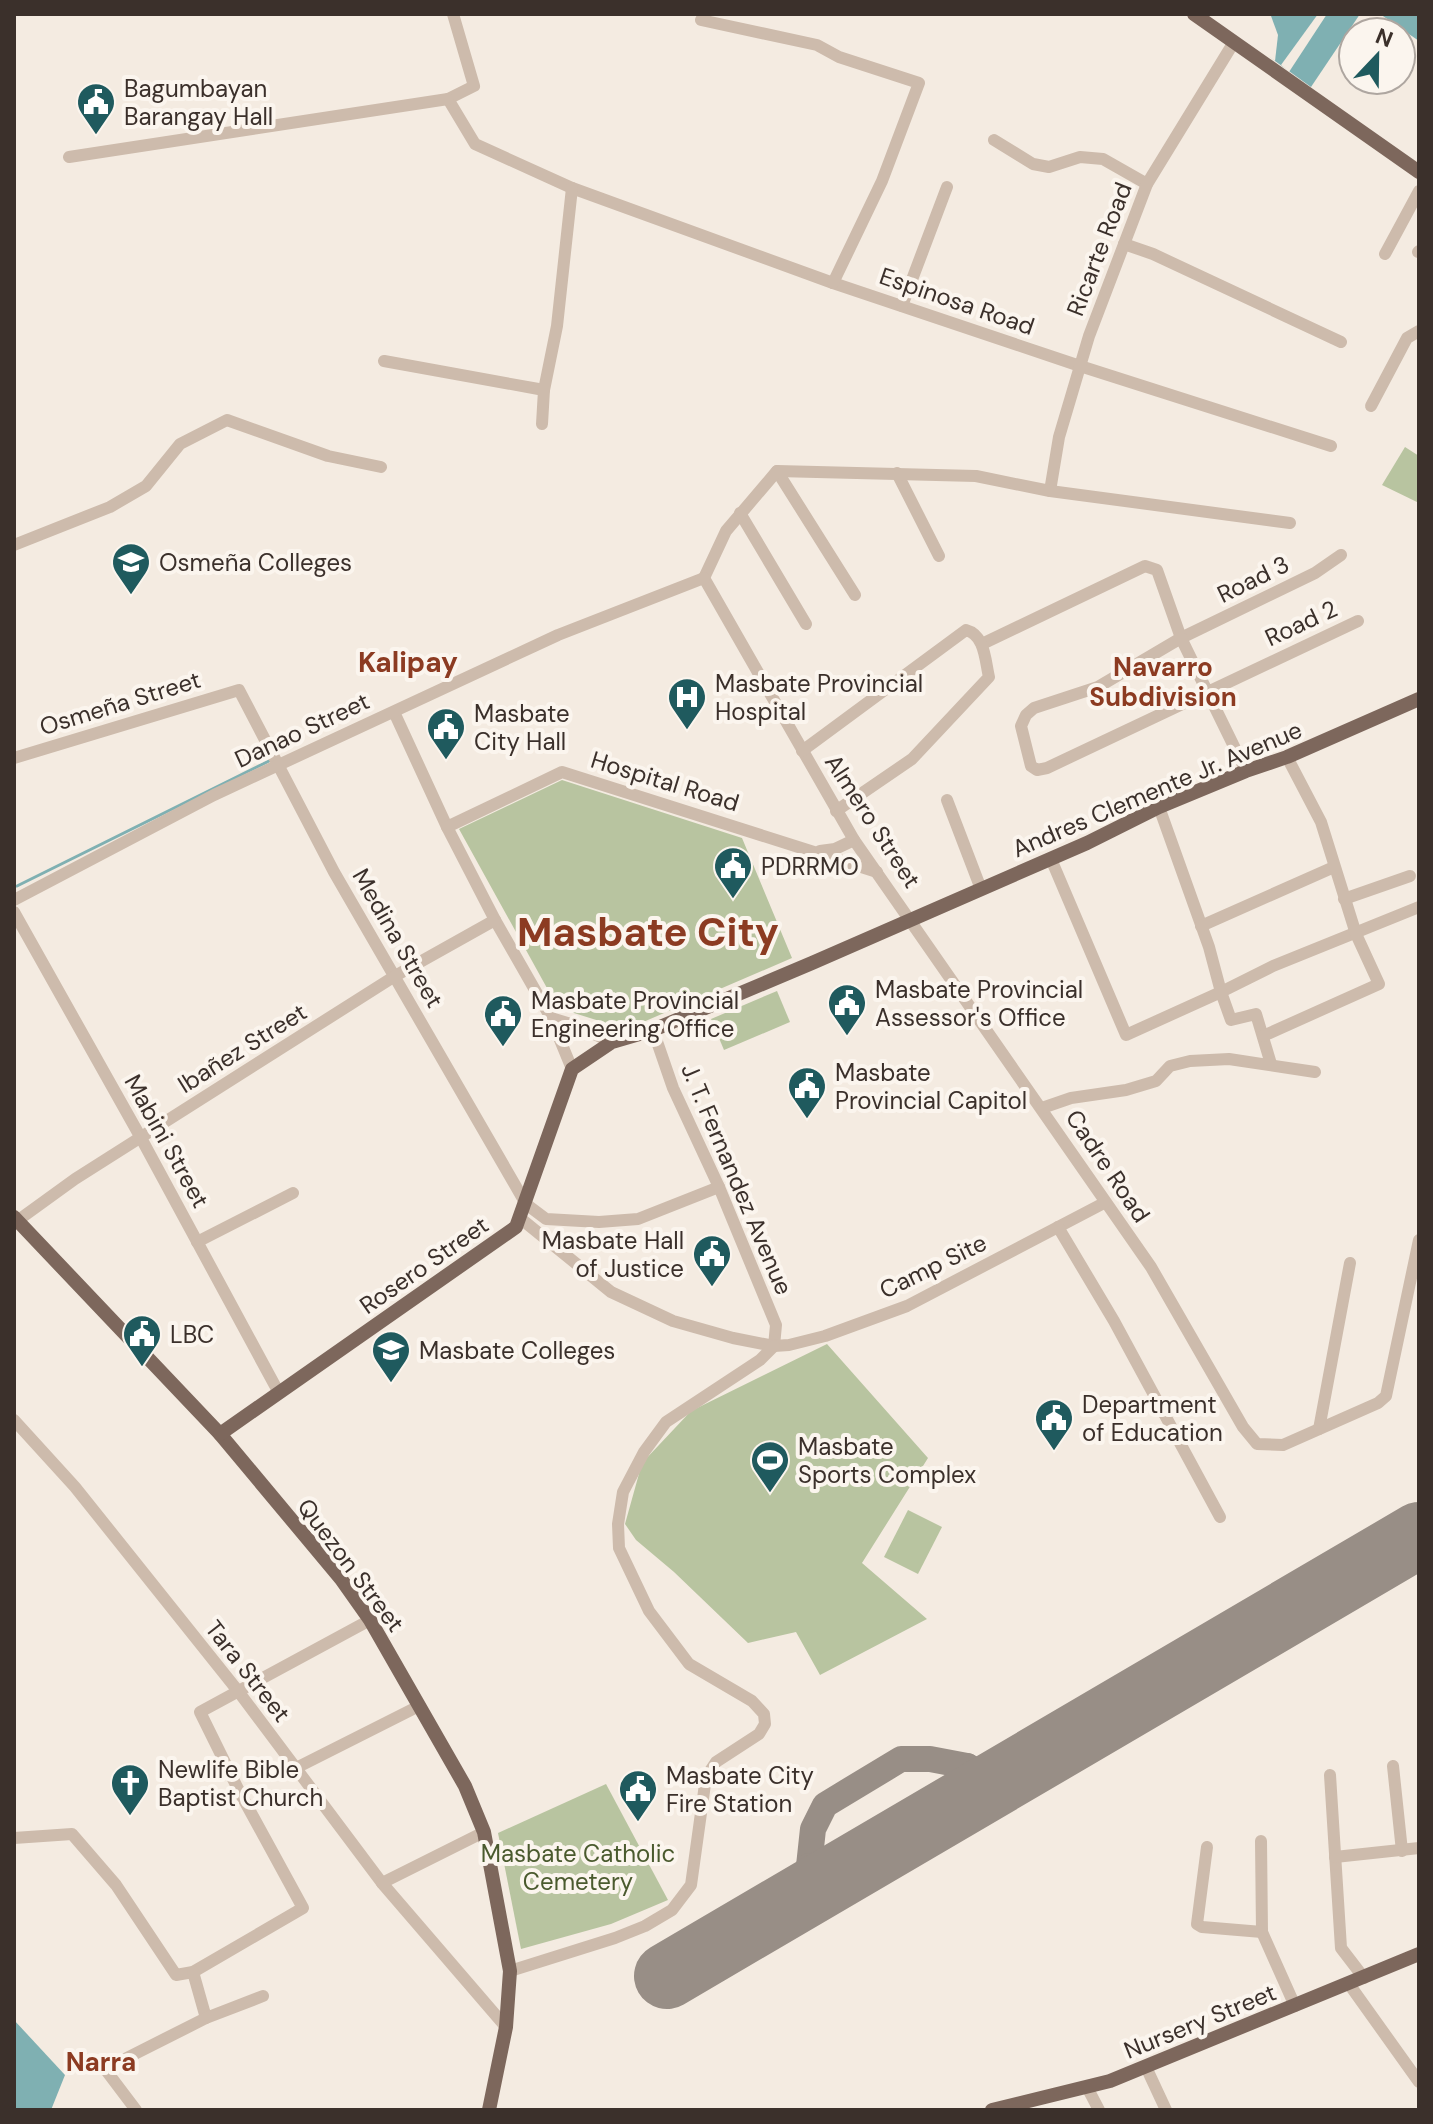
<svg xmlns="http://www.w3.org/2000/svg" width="1433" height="2124" font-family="'DM Sans',sans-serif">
<rect width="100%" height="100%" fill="#f4ebe1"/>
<g fill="#b8c4a0">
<path d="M1405 447 1419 456V503L1382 485Z"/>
<path d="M562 780 742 838 792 958 620 1032 609 1024 558 1008 459 829Z"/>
<path d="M777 991 790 1022 724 1050 711 1019Z"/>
<path d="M827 1344 928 1458 862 1563 927 1619 820 1675 796 1632 748 1643 674 1572 636 1540 625 1524 642 1463 691 1411Z"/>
<path d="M908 1510 942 1527 918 1574 884 1557Z"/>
<path d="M606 1784 668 1900 611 1924 521 1949 498 1833Z"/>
</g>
<g fill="#7fb0b2">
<path d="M1221 14H1360L1311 87 1275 61Z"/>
<path d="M1380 14H1419V41Z"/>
<path d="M14 2020 65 2075 51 2110H14Z"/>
</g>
<g fill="#f4ebe1">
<path d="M1217 14 1271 16 1278 35 1275 61 1237 33Z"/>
<path d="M1318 14H1327L1289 72 1281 65Z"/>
</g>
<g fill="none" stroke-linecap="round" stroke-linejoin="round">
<path stroke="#7fb0b2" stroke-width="3" d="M17 886 271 760"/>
<g stroke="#988e86" stroke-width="26">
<path d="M967 1766 973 1779 971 1798"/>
<path d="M831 1880 819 1876 809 1866 813 1829 825 1805 901 1759H930L967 1766 991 1779 1000 1781"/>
<path d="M799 1898 809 1866"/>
</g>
<path stroke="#988e86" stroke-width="66" d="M667 1976 1419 1535"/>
<g stroke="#cdbbac" stroke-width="12">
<path d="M453 14 474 86 448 99 475 144 572 188 833 283 1080 366 1331 446"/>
<path d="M701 20 817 45 839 57 919 83 882 181 833 283"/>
<path d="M994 140 1033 164 1049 167 1080 157 1103 159 1147 184"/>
<path d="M69 157 448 99"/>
<path d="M1124 244 1153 254 1341 342"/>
<path d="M1418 252 1419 251"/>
<path d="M1385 254 1419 191"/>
<path d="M902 306 947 187"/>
<path d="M384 361 544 390"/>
<path d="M1371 406 1407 338 1419 331"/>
<path d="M542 424 544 390 557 326 572 188"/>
<path d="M777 471 855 595"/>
<path d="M897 473 939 556"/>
<path d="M1050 491 1059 437 1089 336 1147 184 1234 42"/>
<path d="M740 513 806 624"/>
<path d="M14 545 110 507 146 486 180 444 227 420 328 456 381 467"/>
<path d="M704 578 854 840 1151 1267 1243 1427 1257 1444 1283 1445 1378 1403 1386 1396 1419 1240"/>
<path d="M704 578 726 531 777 471 976 476 1050 491 1290 523"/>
<path d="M982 644 1145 566 1157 570 1181 638 1315 573 1341 555"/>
<path d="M394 712 447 827 495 920 551 1018 572 1069"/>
<path d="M802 751 966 630C985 635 985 660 989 677L912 759 836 811"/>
<path d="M14 758 239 690 334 872 526 1204 546 1219 599 1222 638 1219 719 1187"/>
<path d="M1246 771 1181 638 1098 687 1034 708 1026 715 1021 726 1031 766 1037 770 1047 768 1358 621"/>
<path d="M947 800 981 889"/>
<path d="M1159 807 1209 947 1221 992 1273 966 1419 907"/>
<path d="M447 827 562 772 877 872"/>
<path d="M820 851 835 849 854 840"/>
<path d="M1051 859 1126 1035 1221 992 1231 1020 1256 1014 1271 1064"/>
<path d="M1344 899 1410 876"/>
<path d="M14 900 214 795 558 635 704 578"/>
<path d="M14 912 141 1138 279 1393"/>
<path d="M1201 926 1334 867"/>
<path d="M551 1018 574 1025 612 1042"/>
<path d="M653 1030 673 1088 719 1187 776 1325 774 1346"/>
<path d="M1263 1036 1379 984 1356 934 1321 822 1287 757"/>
<path d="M1042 1108 1071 1098 1126 1090 1156 1081 1170 1066 1190 1061 1229 1059 1315 1072"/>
<path d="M520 1218 611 1292 673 1321 733 1338 774 1346 789 1345 825 1336 907 1306 1104 1203"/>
<path d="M17 1221 75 1179 395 976 495 920"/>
<path d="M1058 1227 1114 1321 1220 1517"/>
<path d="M197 1242 293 1193"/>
<path d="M14 1420 75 1487 238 1691 382 1883 506 2027"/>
<path d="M1319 1429 1350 1263"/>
<path d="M1393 1766 1402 1851"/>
<path d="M296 1768 419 1706"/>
<path d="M1330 1775 1341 1948 1364 1978"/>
<path d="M14 1838 72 1834 116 1885 176 1975 193 1972 303 1908 238 1789 200 1712 370 1620"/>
<path d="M1261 1841 1262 1932 1295 2006"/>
<path d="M1207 1847 1197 1924 1202 1927 1262 1932"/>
<path d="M1335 1857 1419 1848"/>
<path d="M382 1883 484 1832"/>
<path d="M510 1971 615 1938 645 1926 672 1910 691 1885 706 1777 716 1762 759 1734 765 1724 764 1714 752 1701 689 1664 649 1611 619 1548 618 1524 623 1492 644 1452 666 1422 760 1360 774 1346"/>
<path d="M193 1972 206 2018"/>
<path d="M1349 1984 1419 2082"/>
<path d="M1146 2067 1166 2110"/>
<path d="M1087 2087 1099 2110"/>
<path d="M136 2110 105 2069 206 2018 263 1996"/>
</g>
<g stroke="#7d675c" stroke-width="14">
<path d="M1194 14 1419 172"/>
<path d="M14 1217 220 1434 341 1579 370 1620 465 1786 484 1832 510 1971 506 2027 489 2110"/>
<path d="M220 1434 516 1227 572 1069 612 1042 653 1030 812 963 1087 843 1159 807 1246 771 1287 757 1419 699"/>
<path d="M992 2110 1110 2081 1419 1954"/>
</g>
</g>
<defs>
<g id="civic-pin" transform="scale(2)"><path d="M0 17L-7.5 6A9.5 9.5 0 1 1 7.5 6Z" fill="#1f5a5e" stroke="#fbf5ee"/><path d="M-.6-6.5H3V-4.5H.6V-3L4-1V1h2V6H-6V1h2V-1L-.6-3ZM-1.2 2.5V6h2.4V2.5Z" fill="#fff"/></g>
<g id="university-pin" transform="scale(2)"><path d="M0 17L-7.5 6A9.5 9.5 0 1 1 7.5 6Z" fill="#1f5a5e" stroke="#fbf5ee"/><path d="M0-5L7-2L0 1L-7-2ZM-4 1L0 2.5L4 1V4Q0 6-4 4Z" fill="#fff"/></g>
<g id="hospital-pin" transform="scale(2)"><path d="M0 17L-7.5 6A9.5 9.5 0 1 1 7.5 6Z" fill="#1f5a5e" stroke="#fbf5ee"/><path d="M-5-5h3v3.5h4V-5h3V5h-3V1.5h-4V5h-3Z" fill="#fff"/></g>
<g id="stadium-pin" transform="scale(2)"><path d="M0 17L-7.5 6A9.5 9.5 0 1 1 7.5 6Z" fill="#1f5a5e" stroke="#fbf5ee"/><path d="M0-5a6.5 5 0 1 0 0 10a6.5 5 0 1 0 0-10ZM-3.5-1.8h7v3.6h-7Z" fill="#fff"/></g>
<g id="church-pin" transform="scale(2)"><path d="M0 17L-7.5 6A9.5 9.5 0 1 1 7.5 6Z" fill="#1f5a5e" stroke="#fbf5ee"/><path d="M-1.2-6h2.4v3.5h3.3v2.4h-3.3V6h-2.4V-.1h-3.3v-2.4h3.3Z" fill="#fff"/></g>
</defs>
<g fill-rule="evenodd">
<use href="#civic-pin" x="96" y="102"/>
<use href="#university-pin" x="131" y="562"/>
<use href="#hospital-pin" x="687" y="697"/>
<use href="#civic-pin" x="446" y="727"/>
<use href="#civic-pin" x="733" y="866"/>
<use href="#civic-pin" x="847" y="1003"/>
<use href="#civic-pin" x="503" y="1014"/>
<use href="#civic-pin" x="807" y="1086"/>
<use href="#civic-pin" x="712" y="1254"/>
<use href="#civic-pin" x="142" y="1334"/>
<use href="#university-pin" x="391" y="1350"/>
<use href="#civic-pin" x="1054" y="1418"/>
<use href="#stadium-pin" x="770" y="1460"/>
<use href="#church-pin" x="130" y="1783"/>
<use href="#civic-pin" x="638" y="1789"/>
</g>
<g text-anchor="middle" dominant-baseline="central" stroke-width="8" stroke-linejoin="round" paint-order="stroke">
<g font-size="24" fill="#3b302b" stroke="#fbf5ee" text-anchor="start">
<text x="124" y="88">Bagumbayan<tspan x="124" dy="28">Barangay Hall</tspan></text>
<text x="159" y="562">Osmeña Colleges</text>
<text x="715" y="683">Masbate Provincial<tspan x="715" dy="28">Hospital</tspan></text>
<text x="474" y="713">Masbate<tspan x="474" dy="28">City Hall</tspan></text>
<text x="761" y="866">PDRRMO</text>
<text x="875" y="989">Masbate Provincial<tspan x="875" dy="28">Assessor's Office</tspan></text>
<text x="531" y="1000">Masbate Provincial<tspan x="531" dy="28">Engineering Office</tspan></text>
<text x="835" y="1072">Masbate<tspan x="835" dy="28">Provincial Capitol</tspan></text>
<text x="684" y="1240" text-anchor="end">Masbate Hall<tspan x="684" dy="28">of Justice</tspan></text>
<text x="170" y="1334">LBC</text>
<text x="419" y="1350">Masbate Colleges</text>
<text x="1082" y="1404">Department<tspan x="1082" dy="28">of Education</tspan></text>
<text x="798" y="1446">Masbate<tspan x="798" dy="28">Sports Complex</tspan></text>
<text x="158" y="1769">Newlife Bible<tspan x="158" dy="28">Baptist Church</tspan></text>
<text x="666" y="1775">Masbate City<tspan x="666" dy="28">Fire Station</tspan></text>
</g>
<g font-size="24" fill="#3b302b" stroke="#fbf5ee">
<text transform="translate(1099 249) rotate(-69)">Ricarte Road</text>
<text transform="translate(957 301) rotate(19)">Espinosa Road</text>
<text transform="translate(1253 579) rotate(-26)">Road 3</text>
<text transform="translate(1301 623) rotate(-25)">Road 2</text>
<text transform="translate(120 703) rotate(-17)">Osmeña Street</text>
<text transform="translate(302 730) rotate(-25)">Danao Street</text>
<text transform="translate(665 781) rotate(17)">Hospital Road</text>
<text transform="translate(1157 789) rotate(-23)">Andres Clemente Jr. Avenue</text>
<text transform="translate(873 821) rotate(57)">Almero Street</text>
<text transform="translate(398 938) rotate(60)">Medina Street</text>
<text transform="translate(242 1048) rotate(-32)">Ibañez Street</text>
<text transform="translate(167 1141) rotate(61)">Mabini Street</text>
<text transform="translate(1108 1166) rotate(56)">Cadre Road</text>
<text transform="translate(737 1179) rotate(67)">J. T. Fernandez Avenue</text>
<text transform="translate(424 1265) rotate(-35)">Rosero Street</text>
<text transform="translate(933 1266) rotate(-26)">Camp Site</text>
<text transform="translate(351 1565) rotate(53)">Quezon Street</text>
<text transform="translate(248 1671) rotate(52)">Tara Street</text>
<text transform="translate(1200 2021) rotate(-22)">Nursery Street</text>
</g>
<g font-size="24" fill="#4a5a2e" stroke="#fbf5ee">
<text x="578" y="1853">Masbate Catholic<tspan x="578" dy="28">Cemetery</tspan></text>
</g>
<g font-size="26" font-weight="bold" fill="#8c3b22" stroke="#fbf5ee">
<text x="1163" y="667">Navarro<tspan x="1163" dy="30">Subdivision</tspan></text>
<text x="101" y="2062">Narra</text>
</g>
<g font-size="28" font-weight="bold" fill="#8c3b22" stroke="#fbf5ee">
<text x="408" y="662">Kalipay</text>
</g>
<g font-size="40" font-weight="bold" fill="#8c3b22" stroke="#fbf5ee">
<text x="648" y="932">Masbate City</text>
</g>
</g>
<rect width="1433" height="2124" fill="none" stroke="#3b302b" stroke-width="32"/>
<g transform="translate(1377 56) rotate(22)"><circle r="38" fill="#fbf5ee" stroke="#aea6a0" stroke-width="2"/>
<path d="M0-6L14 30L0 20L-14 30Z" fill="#1f5a5e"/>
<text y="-12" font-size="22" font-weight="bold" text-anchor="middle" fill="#3b302b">N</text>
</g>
</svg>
